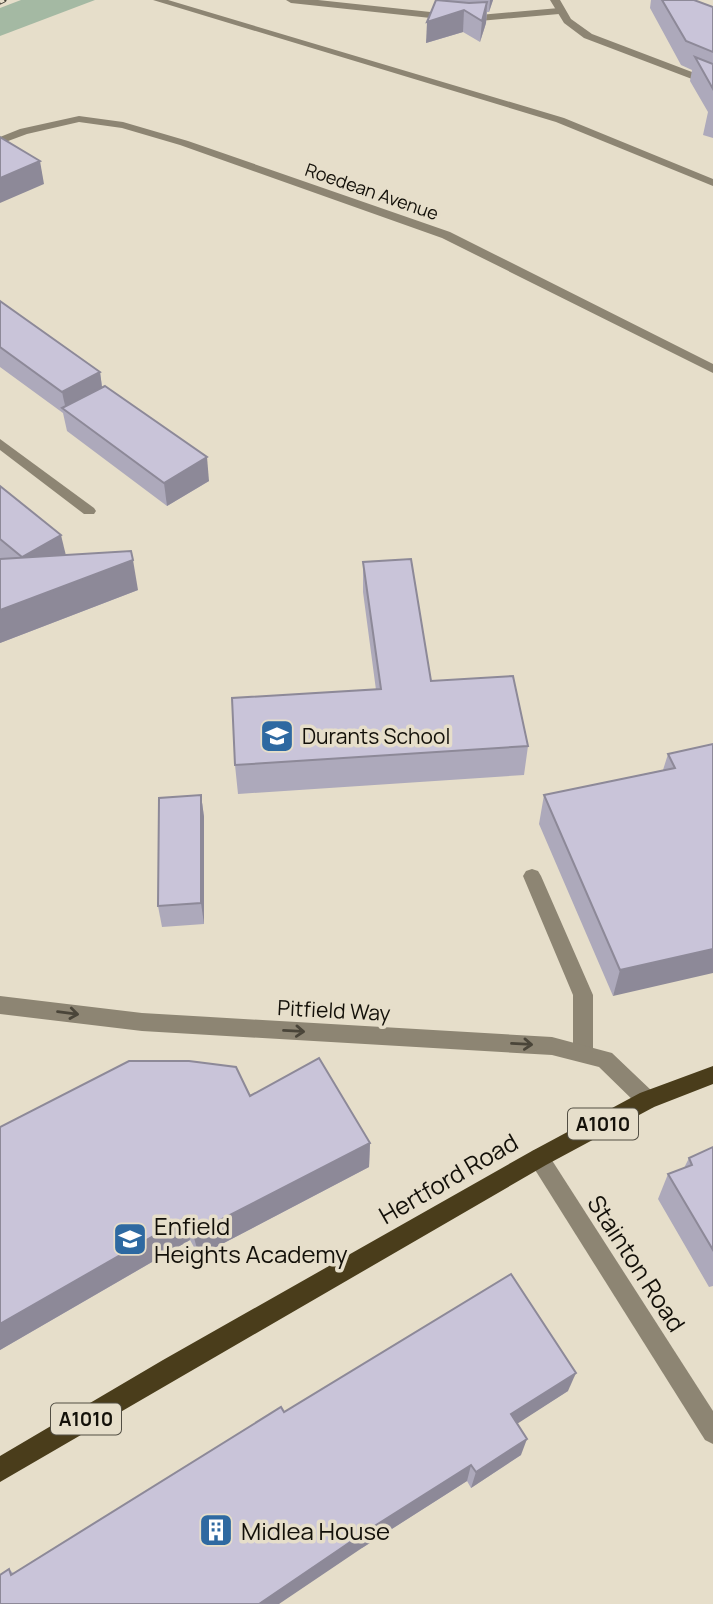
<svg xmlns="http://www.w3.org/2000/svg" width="713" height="1604" font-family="Manrope,sans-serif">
<rect width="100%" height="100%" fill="#e6deca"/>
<path fill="#a4b9a3" d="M21 0H95L0 36V8Z"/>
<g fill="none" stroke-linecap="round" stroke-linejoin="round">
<g fill="#8d8573" fill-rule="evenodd">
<path d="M153 0H168L564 118 713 179V186L556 122Z"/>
<path d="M286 0H318L468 16 559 8 564 11 559 14 468 22 291 3Z"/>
<path d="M532 869 538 871 541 876 593 995V1053L590 1059 583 1062 576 1059 573 1053V995L523 876 526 871Z"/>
</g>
<g fill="#8d8573" fill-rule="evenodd">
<path d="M550 0H560L571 19 592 34 713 80V87L584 38 564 23Z"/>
<path d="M79 116 123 122 188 141 450 232 713 364V373L442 238 180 145 122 128 79 122 27 134 0 144V137L20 129Z"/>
<path d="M0 439 94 508 96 511 94 514H84L0 450Z"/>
<path d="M0 996 142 1013 552 1037 612 1053 654 1093 657 1100 654 1107 647 1109 640 1107 599 1067 552 1055 142 1031 0 1014Z"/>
<path d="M539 1148 546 1151 713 1411V1444L705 1440 532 1165 529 1158 532 1151Z"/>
</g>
<path fill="#4a3d1b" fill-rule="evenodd" d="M713 1066V1084L654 1107 546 1165 0 1482V1456L163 1360 532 1151 640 1093Z"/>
<g stroke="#403c32" stroke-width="5">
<path id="rail" d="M0 2 4 0"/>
</g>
<use href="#rail" stroke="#e6deca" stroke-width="3.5" stroke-dasharray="10" stroke-linecap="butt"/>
</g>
<g fill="#ada9bb">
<path d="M436 0H493L489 12H487L486 23 480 42 463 32 426 43Z"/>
<path d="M651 0H694L713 7V138L703 135 708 112 690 81 692 70 681 65 650 8Z"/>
<path d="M0 301 100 372 102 387 209 481 167 506 67 431 63 413 0 367Z"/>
<path d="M0 486 66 555 138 590 0 643Z"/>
<path d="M363 562 431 681 528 746 524 775 238 794 235 765 376 690 363 592Z"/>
<path d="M713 744 613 996 539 824 544 795 663 770 668 754Z"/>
<path d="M201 795 204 817V924L162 927 158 906Z"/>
<path d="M250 1096 370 1143 369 1167 199 1256 190 1240 0 1350V1127Z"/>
<path d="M713 1147V1286L709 1287 658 1199 668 1174 684 1168 689 1158Z"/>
<path d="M568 1391 517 1423 521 1455 471 1488 467 1481 362 1548 0 1604 9 1569 14 1574 284 1412Z"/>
</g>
<g fill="#8d8998">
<path d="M490 0H493L489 12Z"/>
<path d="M487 2 486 23 480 42 482 21Z"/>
<path d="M464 10 463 32 426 43 427 22Z"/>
<path d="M40 161 44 184 0 203V178Z"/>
<path d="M100 372 103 395 66 410 62 392Z"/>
<path d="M207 457 209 481 167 506 164 483Z"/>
<path d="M61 535 68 564 22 557Z"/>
<path d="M133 560 138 590 0 643V610Z"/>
<path d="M201 795 204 817V924L201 903Z"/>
<path d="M713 949V973L613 996 620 970Z"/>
<path d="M370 1143 369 1167 199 1256 193 1234Z"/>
<path d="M185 1218 190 1240 0 1350V1324Z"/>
<path d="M576 1373 568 1391 506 1431 511 1414Z"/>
<path d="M527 1439 521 1455 471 1488 476 1472Z"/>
<path d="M471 1465 467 1481 362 1548 279 1604H259L362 1534Z"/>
</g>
<g fill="#c9c4d9" stroke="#8d8998" stroke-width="2">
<path d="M436 0 469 3 487 2 482 21 464 10 427 22Z"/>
<path d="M662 0H694L713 7V52L686 41Z"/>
<path d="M695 57 713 64V89Z"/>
<path d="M0 137 40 161 0 178Z"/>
<path d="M0 301 100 372 62 392 0 347Z"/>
<path d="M105 386 207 457 164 483 62 408Z"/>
<path d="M0 486 61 535 22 557 0 539Z"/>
<path d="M131 551 133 560 0 610V559Z"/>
<path d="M411 559 431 681 513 676 528 746 235 765 232 698 381 689 363 562Z"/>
<path d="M713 744V949L620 970 544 795 675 768 668 754Z"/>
<path d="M201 795V903L158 906 159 798Z"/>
<path d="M319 1058 370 1143 193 1234 185 1218 0 1324V1127L129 1061H189L236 1067 250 1096Z"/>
<path d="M713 1147V1250L668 1174 692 1165 689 1158Z"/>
<path d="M511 1274 576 1373 511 1414 527 1439 476 1472 471 1465 362 1534 259 1604H0V1575L9 1569 11 1575 281 1407 284 1412Z"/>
</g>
<defs><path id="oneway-shaft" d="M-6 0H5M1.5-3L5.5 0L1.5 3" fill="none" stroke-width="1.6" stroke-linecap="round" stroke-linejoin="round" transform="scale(1.75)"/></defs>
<g stroke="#4a4539">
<use href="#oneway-shaft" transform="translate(68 1013) rotate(7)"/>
<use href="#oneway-shaft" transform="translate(294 1031) rotate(3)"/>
<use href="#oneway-shaft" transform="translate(522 1044) rotate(3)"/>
</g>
<defs>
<g id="school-square" transform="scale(1.75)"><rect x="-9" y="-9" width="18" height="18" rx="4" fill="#2e69a1" stroke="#e6deca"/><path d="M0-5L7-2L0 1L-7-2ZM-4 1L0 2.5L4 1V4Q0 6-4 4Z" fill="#fff"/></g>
<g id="building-square" transform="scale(1.75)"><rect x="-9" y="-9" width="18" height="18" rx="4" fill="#2e69a1" stroke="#e6deca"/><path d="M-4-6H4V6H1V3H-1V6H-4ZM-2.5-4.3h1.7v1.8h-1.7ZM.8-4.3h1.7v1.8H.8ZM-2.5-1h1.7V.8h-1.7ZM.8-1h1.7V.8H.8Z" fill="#fff"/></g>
</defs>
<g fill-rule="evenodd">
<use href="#school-square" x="277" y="736"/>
<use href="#school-square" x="130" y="1239"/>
<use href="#building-square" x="216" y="1530"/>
</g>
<g text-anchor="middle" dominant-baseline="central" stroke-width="7" stroke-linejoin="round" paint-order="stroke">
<g font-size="18" fill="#131009" stroke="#e6deca">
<text transform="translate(372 191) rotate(19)">Roedean Avenue</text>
</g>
<g fill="#e6deca" stroke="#524e43" stroke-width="2">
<rect x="568" y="1108.5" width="70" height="31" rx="5"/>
<rect x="51" y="1403.5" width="70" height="31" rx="5"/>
</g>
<g font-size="19" font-weight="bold" fill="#131009">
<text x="603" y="1124">A1010</text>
<text x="86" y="1419">A1010</text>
</g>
<g font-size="21" fill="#131009" stroke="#e6deca" text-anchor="start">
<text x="302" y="736">Durants School</text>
</g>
<g font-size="21" fill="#131009" stroke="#e6deca">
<text transform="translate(334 1010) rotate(3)">Pitfield Way</text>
</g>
<g font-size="24" fill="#131009" stroke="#e6deca">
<text transform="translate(448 1178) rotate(-30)">Hertford Road</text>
<text transform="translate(637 1263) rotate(57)">Stainton Road</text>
</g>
<g font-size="24" fill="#131009" stroke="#e6deca" text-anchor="start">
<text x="154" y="1225">Enfield<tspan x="154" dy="28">Heights Academy</tspan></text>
<text x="241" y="1530">Midlea House</text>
</g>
</g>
</svg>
